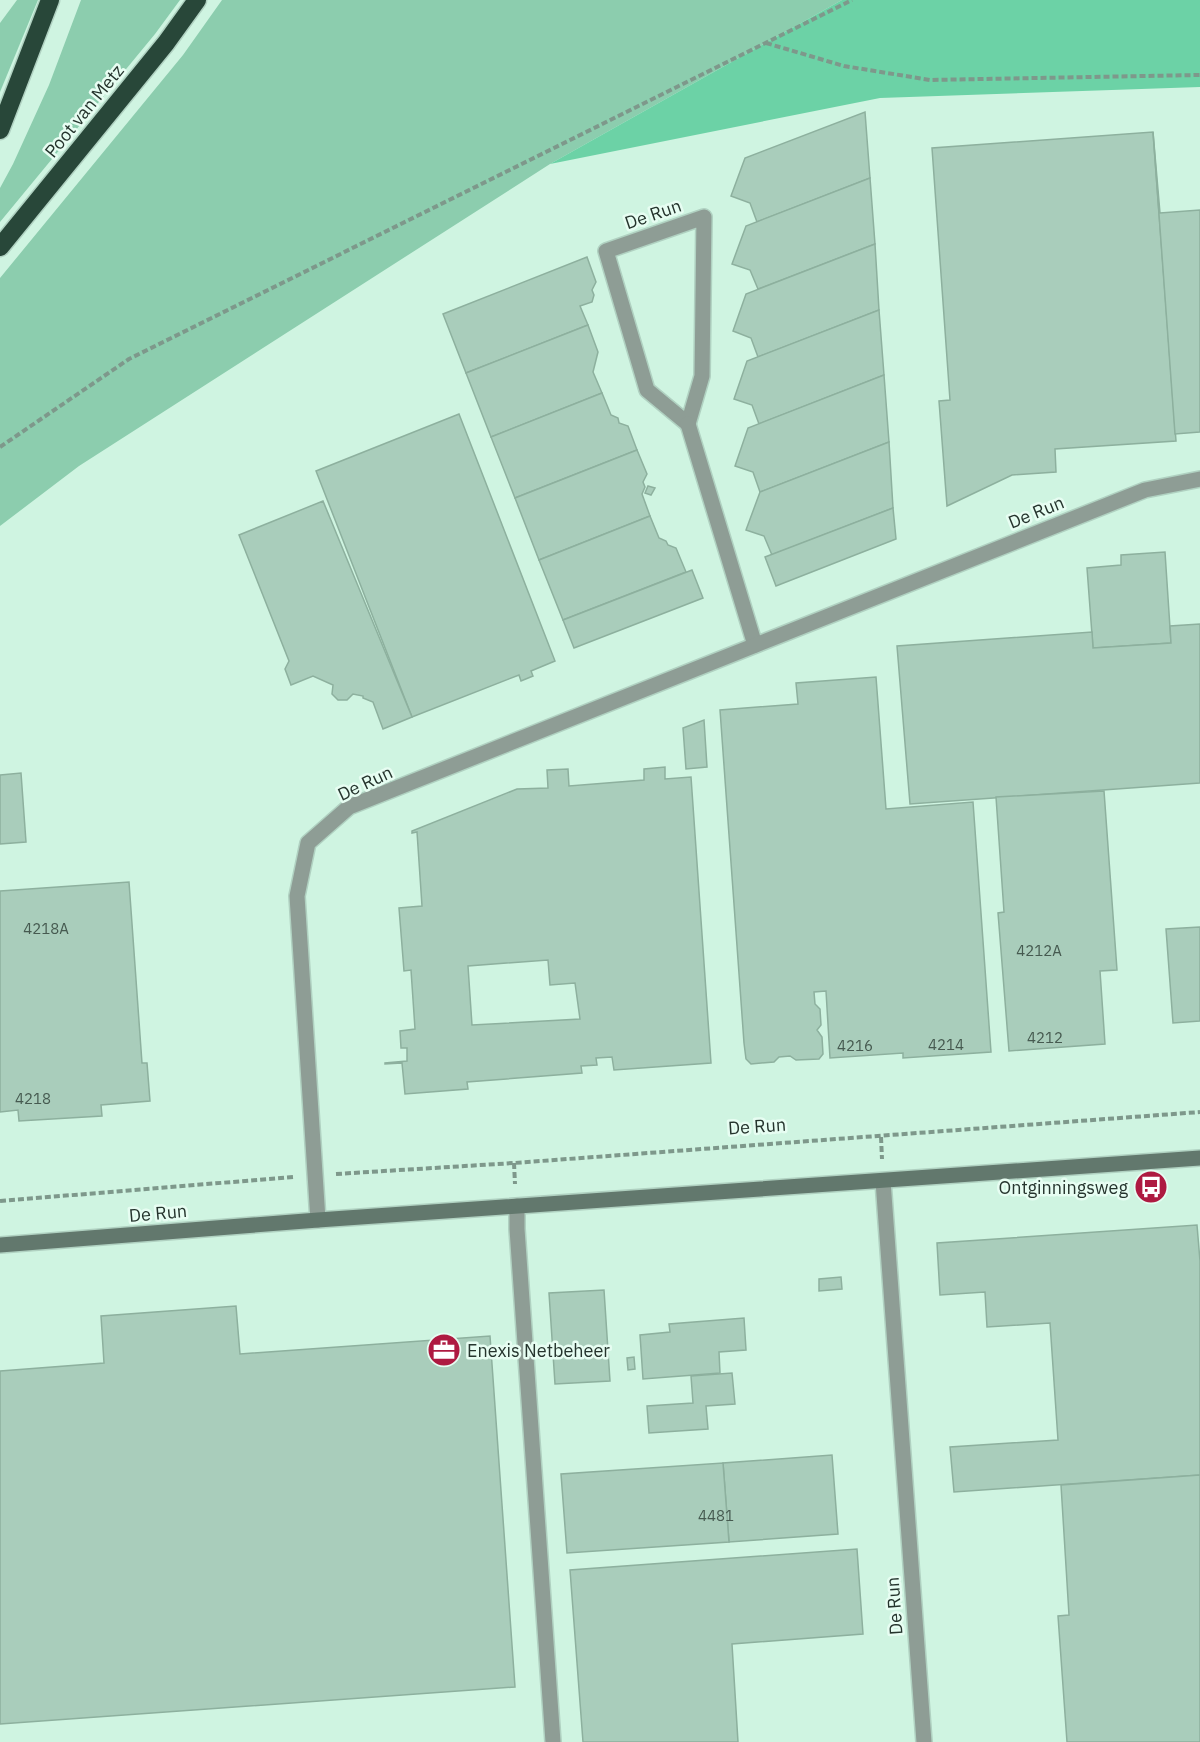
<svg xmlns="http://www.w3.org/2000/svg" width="1200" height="1742" font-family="'IBM Plex Sans',sans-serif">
<rect width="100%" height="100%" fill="#cff4e1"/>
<g fill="#8ccdae">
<path d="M17 0H38L0 92V23Z"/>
<path d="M81 0H180L155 34 0 222V188L13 164 49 85Z"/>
<path d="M222 0H842L550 164 79 466 0 526V278L183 55Z"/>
</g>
<path fill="#6cd2a6" d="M842 0H1200V87L880 98 550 164Z"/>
<g fill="#a9cdbb" stroke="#8db09e" stroke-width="1.5" fill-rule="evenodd">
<path d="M865 112 870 178 757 222 750 203 731 196 745 158Z"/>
<path d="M1153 132 1176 441 1055 449 1056 472 1012 475 947 506 939 401 950 400 932 148Z"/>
<path d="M1153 132 1160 213 1200 210V432L1175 434Z"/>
<path d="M870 178 875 244 758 289 750 270 732 264 746 226Z"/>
<path d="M875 244 879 310 758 357 751 338 733 331 746 294Z"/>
<path d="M587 257 596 282 592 290 594 295 592 302 580 306 588 325 466 373 443 314Z"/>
<path d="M879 310 884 375 759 424 752 405 734 399 747 361Z"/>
<path d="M588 325 598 352 593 372 602 393 491 437 466 373Z"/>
<path d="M884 375 889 442 760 492 753 472 735 466 748 428Z"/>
<path d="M602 393 611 415 618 418 619 423 628 426 637 450 515 498 491 437Z"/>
<path d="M459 414 555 661 531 671 533 676 521 681 519 675 412 717 316 471Z"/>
<path d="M889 442 893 508 772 555 764 536 746 530 760 492Z"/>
<path d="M637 450 647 474 643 482 645 487 642 494 650 516 539 560 515 498Z"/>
<path d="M648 486 655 488 651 495 645 493Z"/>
<path d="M323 501 412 717 383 729 373 702 363 698V696L353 694 347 700H338L332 694 333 685 313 676 291 685 285 669 289 661 239 535Z"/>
<path d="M893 508 896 539 776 586 765 557Z"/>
<path d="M650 516 659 538 666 541 668 545 676 548 686 572 563 620 539 560Z"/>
<path d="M1165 552 1171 643 1093 648 1087 568 1121 565V555Z"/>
<path d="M692 570 703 598 574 648 563 620Z"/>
<path d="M1200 624V783L910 804 897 646 1092 632 1093 648 1171 643 1170 626Z"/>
<path d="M876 677 886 809 973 802 991 1052 903 1058V1053L830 1058 826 991 814 992 815 1004 820 1009 821 1025 817 1030 822 1037 823 1054 819 1059 796 1060 790 1056 779 1057 774 1062 751 1064 746 1059 744 1043 720 710 798 704 796 683Z"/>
<path d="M704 720 707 767 686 769 683 728Z"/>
<path d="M665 767V779L691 777 711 1063 614 1070 612 1057 596 1058 597 1065 581 1066 582 1073 467 1082 468 1089 405 1094 402 1063 385 1064V1063L407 1061V1048H401L400 1031 415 1029 411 970 404 971 399 908 422 906 417 832 412 833V831L517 789 548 788 547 770 568 769 569 786 644 780V769ZM548 960 550 985 575 983 580 1019 472 1025 468 966Z"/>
<path d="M21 773 26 842 0 844V775Z"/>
<path d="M1104 791 1117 970 1100 971 1105 1044 1009 1051 998 913 1004 912 996 797Z"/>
<path d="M129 882 142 1063H147L150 1101 101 1105 102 1116 19 1121 18 1110 0 1112V891Z"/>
<path d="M1200 927V1021L1173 1023 1166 929Z"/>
<path d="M1197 1225 1200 1261V1475L954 1492 950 1447 1058 1440 1050 1323 987 1327 985 1292 940 1295 937 1243Z"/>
<path d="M841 1277 842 1289 819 1291V1279Z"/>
<path d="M604 1290 610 1381 555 1384 549 1293Z"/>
<path d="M236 1306 240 1354 490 1336 515 1687 0 1724V1371L104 1363 101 1316Z"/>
<path d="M744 1318 746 1350 719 1352 720 1373 643 1379 640 1335 670 1332 669 1324Z"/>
<path d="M634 1357 635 1369 628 1370 627 1358Z"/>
<path d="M732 1373 735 1404 706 1406 708 1429 649 1433 647 1406 693 1403 691 1376Z"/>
<path d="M832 1455 838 1534 729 1542 723 1463Z"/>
<path d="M723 1463 729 1542 567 1553 561 1474Z"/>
<path d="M1200 1475V1742H1067L1058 1616 1069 1615 1061 1485Z"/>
<path d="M857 1549 863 1634 732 1644 738 1742H583L570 1570Z"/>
</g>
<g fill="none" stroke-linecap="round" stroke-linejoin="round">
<g stroke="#b0d1c1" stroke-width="18">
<g id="lane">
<path d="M704 217 702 376 688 424 647 390 606 251Z"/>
<path d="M688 424 755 645"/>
<path d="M517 1206V1229L553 1742"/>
</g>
</g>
<g stroke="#b0d1c1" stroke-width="18">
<g id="street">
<path d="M883 1181 924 1742"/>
<path d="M318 1220 297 896 308 843 349 807 1145 490 1200 479"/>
</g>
</g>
<g stroke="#b0d1c1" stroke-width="18">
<path id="secondary" d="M0 1245 318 1220 1200 1158"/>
</g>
<g stroke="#b0d1c1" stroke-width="21">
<g id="highway">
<path d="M0 130 50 0"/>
<path d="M0 247 166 43 197 0"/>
</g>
</g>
<g stroke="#7e988b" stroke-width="4" stroke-dasharray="6 3" stroke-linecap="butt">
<path d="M766 43 844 66 930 80 1200 75"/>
<path d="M0 447 129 359 852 0"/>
<path d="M881 1137 882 1159"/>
<path d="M514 1163 515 1184"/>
<path d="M336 1174 514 1163 1200 1112"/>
<path d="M0 1201 293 1177"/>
</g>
<use href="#lane" stroke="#8e9d95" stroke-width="15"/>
<use href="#street" stroke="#8e9d95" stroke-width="15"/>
<use href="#secondary" stroke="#62786d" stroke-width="15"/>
<use href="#highway" stroke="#284739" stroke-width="18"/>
</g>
<defs>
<g id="bus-disc" transform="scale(1.725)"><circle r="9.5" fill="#ae1a41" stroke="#e7fdf2"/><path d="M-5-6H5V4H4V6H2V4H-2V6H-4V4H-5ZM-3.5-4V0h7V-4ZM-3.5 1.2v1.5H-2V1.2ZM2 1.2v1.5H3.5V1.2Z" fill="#fff"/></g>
<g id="office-disc" transform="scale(1.725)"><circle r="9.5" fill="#ae1a41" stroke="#e7fdf2"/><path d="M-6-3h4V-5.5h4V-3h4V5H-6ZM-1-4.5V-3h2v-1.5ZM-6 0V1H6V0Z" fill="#fff"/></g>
</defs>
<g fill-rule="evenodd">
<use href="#bus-disc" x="1151" y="1187"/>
<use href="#office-disc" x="444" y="1350"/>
</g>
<g text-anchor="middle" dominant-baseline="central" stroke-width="5" stroke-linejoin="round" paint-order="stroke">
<g font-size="15" fill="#465a50">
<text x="46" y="928">4218A</text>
<text x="1039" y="950">4212A</text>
<text x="1045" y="1037">4212</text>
<text x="946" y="1044">4214</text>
<text x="855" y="1045">4216</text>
<text x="33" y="1098">4218</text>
<text x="716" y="1515">4481</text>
</g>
<g font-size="18" fill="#25342d" stroke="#e7fdf2">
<text transform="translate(84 111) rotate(-51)">Poot van Metz</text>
<text transform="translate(653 214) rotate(-19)">De Run</text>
<text transform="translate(1036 512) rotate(-22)">De Run</text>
<text transform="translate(365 783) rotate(-25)">De Run</text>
<text transform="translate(757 1126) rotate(-4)">De Run</text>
<text transform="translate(158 1213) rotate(-5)">De Run</text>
<text transform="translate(894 1606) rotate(-94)">De Run</text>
</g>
<g font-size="18" fill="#25342d" stroke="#e7fdf2" text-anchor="end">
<text x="1128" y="1187">Ontginningsweg</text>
<text x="467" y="1350" text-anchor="start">Enexis Netbeheer</text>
</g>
</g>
</svg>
